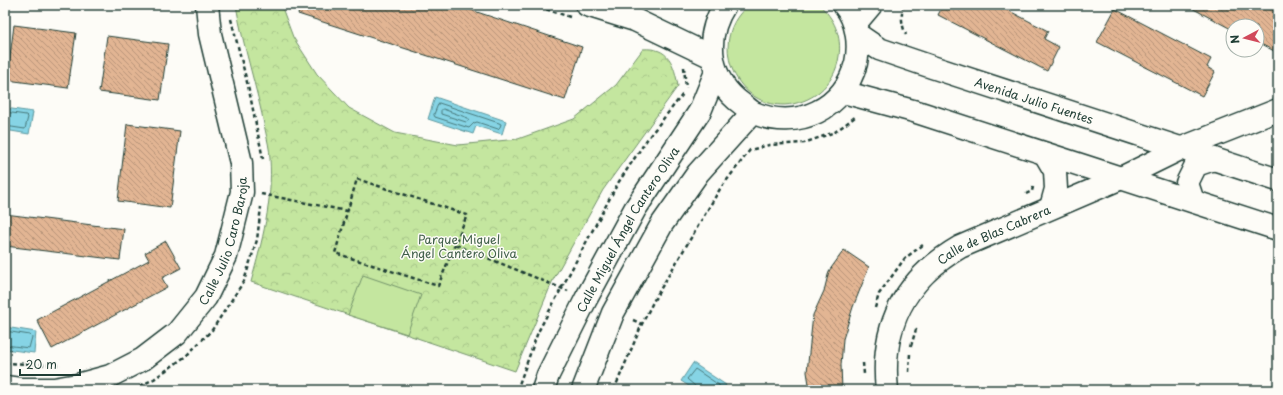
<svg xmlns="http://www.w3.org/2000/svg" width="1283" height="395" font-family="'Playpen Sans',sans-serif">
<defs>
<pattern id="park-crowns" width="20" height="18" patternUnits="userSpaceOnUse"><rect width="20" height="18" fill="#c4e69f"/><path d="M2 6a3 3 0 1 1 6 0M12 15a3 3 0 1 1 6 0" fill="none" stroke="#a8c68a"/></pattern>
<pattern id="building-back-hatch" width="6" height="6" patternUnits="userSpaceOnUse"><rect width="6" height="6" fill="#e2b593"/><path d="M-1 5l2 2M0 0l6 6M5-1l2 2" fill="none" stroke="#b79479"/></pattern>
</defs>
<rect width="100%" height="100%" fill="#fdfcf7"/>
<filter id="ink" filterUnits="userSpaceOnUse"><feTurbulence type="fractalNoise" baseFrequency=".025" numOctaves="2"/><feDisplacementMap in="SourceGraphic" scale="8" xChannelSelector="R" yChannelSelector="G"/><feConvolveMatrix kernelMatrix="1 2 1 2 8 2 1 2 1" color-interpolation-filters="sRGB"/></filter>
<g filter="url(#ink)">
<path fill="url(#park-crowns)" stroke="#72926a" d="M236 5H281L293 37 317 74 349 108 395 133 458 145 518 139 574 119 616 85 643 49C669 47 674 64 678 86L603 190 553 280 515 371 251 282C262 242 273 201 270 159 270 149 267 139 265 129 257 87 243 47 236 5Z"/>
<g fill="#c4e69f" stroke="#72926a">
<path d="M749 5H819C834 17 842 37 839 56 837 71 830 83 819 92 809 100 797 104 785 105 733 106 707 38 749 5Z"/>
<path d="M363 275 421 295 407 334 348 315Z"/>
</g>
<g fill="#86d4e5" stroke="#5d989e">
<path d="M435 97 506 121 502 134 476 126 473 134 428 119Z"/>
<path d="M5 108 33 112 29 134 5 130Z"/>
<path d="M5 327 36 332 34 353 5 349Z"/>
<path d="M693 363 726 385 723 390H695L681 381Z"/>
</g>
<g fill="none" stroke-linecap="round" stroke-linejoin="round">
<g stroke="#48797b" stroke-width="1">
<path d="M439 103 499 123 501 124 500 127 498 129 477 122 474 123 469 128 435 117 434 115Z"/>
<path d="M443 109 468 118 469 120 466 122 441 114V111Z"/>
<path d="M5 112 26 115 28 117 25 129 5 126"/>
<path d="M5 331 30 335 32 337 29 348 5 345"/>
<path d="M696 390 695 386 687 379 695 369 719 385 720 390"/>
</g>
</g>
<g fill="url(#building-back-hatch)" stroke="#1f3d34">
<path d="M302 5H456L582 47 565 100 298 14Z"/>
<path d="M943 5H998L1048 31 1044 39 1059 47 1047 71 938 15Z"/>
<path d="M1186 5H1270L1278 9V53L1257 42V26H1233V30Z"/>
<path d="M1115 9 1211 59 1207 67 1215 72 1202 96 1097 42Z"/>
<path d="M14 25 76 33 68 88 7 80Z"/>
<path d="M107 36 168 44 160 100 99 92Z"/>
<path d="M127 124 180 131 170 208 118 201Z"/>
<path d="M5 214 124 229 120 260 5 246Z"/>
<path d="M166 241 181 268 162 278 167 287 52 349 37 320 149 260 145 253Z"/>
<path d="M844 250 869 267 853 307 843 339 841 365 842 390H810L807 372 813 315 824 291 829 271Z"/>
</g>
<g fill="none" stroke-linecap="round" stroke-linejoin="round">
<g stroke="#1f3d34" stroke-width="25">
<g id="street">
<path d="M587 5 635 20 712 57"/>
<path d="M725 5C703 39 709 80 742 104 746 107 750 111 754 113 798 131 844 109 856 63 860 44 857 20 844 5"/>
<path d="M855 24 871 5"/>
<path id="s1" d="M857 34 879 49 932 67 1278 180"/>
<path d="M843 92 917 112 1278 229"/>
<path d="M1045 154 1055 171 1056 189 1051 207"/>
<path d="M1193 201 1187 183 1196 165 1214 159"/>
<path id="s2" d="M5 387 20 389H54L77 385 110 376 143 359 177 333 206 297 226 256 242 192 241 163 210 34 207 5"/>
<path id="s3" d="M543 390 548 375 586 299 635 209 700 111 716 72"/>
<path d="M583 390 613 313 662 224 698 173 752 113"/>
<path id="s4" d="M887 390C880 326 905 279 960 247L1119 179 1182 148 1278 110"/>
</g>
</g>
<g stroke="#1f3d34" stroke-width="2.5" stroke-dasharray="4 3" stroke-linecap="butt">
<path d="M533 5 570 17"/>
<path d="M904 5C900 14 902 26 906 35"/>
<path d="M231 19 249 90 263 159"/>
<path d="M684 67 686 88"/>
<path d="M357 179 467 215 438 286 335 253Z"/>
<path d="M261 194 347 211"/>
<path d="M1026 194 1032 191 1033 187"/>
<path d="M456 245 568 291"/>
<path d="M875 308 879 294 905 258 923 245"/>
<path d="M633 320 642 324"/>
<path d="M911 346 917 326"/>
<path d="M5 363 61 365"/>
<path d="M863 363 864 374"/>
<path d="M909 372 910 353"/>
<path d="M140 386 154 379 186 356 212 330 244 281 257 240 261 207"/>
<path d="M517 390 538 332 618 183 648 138 683 94"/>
<path d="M614 390 642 324 654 300 720 189 750 150 769 145 804 143 835 132 855 117"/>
<path d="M1273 390 1278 388"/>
</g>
<use href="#street" stroke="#fdfcf7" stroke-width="22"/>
</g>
</g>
<g text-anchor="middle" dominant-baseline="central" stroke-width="3" stroke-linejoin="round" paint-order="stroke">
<g font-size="12" fill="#1f3d34" stroke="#fdfcf7">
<text stroke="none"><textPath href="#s1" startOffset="190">Avenida Julio Fuentes</textPath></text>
<text stroke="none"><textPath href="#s3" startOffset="182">Calle Miguel Ángel Cantero Oliva</textPath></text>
<text stroke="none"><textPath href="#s4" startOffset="207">Calle de Blas Cabrera</textPath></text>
<text stroke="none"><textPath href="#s2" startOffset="292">Calle Julio Caro Baroja</textPath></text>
</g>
<g font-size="12" fill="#405f49" stroke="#fdfcf7">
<text x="459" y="239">Parque Miguel<tspan x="459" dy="14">Ángel Cantero Oliva</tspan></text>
</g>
</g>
<rect width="1283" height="395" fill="none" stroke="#fdfcf7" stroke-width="20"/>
<rect x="10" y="10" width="1263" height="375" fill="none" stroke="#1f3d34" stroke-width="1.5" filter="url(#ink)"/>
<g transform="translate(1245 38) rotate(263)"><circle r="19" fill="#fdfcf7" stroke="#a4b0a9"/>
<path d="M0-3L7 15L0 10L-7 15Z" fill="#d1495b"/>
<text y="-6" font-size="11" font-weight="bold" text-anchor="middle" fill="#1f3d34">N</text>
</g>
<path d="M20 369v6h60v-6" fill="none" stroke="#1f3d34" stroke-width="2"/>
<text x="26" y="369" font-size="12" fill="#1f3d34" stroke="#fdfcf7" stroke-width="3" paint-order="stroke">20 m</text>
</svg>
